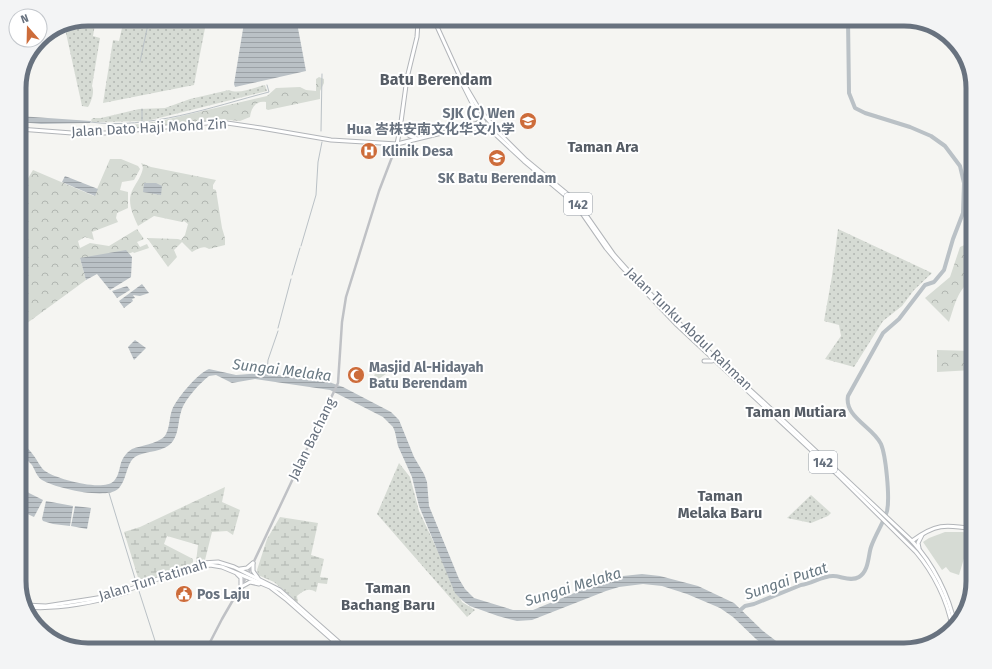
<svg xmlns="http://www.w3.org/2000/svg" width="992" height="669" font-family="'Fira Sans','Noto Sans SC',sans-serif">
<defs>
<pattern id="grass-dots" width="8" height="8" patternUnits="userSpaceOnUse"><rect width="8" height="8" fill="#d6dbd4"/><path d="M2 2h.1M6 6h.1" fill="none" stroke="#b1b6b1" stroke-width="1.8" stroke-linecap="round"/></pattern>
<pattern id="forest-crowns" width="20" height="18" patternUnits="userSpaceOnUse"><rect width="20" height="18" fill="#d6dbd4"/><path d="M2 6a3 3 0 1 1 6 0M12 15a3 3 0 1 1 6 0" fill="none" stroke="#b1b6b1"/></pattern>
<pattern id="wetland-marsh" width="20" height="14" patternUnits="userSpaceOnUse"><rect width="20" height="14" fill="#d6dbd4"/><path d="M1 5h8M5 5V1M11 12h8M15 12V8" fill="none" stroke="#b1b6b1"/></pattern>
<pattern id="cemetery-stones" width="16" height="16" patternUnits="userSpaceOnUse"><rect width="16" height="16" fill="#d6dbd4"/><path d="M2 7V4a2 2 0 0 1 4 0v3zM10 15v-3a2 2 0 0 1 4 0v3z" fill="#b1b6b1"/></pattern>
<pattern id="water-rules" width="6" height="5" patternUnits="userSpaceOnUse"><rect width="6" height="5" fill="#bac1c6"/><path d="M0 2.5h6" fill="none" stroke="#9ba1a6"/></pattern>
</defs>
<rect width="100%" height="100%" fill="#f5f5f2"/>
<g fill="url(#grass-dots)">
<path d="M206 23 194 85 103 103 113 40 119 41 122 28 116 26V24Z"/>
<path d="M64 24H95L93 36 100 38 92 86C95 92 91 102 88 107L82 106Z"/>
<path d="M265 85 267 91 147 121 99 122H92L91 120 93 118H101L139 109 165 108 190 99 229 90C239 95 255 87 265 85Z"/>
<path d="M838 229 932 273 914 290 902 306 883 321 854 367 825 359 841 336 839 325 824 321 832 276Z"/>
<path d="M399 463 410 477 419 511 462 602 475 610 467 617 377 514Z"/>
<path d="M811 495 831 513 828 516 811 523 787 518Z"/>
</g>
<g fill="url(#forest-crowns)">
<path d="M319 77 324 79V83L320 91V99L268 110 266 109V102C256 100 251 108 250 117L240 121 229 120 202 121 124 130 122 129 124 126 160 121 267 96 276 88 300 87 306 90 316 91V79Z"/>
<path d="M110 159H121L138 166 140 169 134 180 122 182 120 190 128 192V208L117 213 116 218 118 222 92 232 94 240 85 237 78 241 80 248 90 243 109 246 137 229 144 239 137 242 140 247 147 244 149 248 134 253 133 252 128 254 80 258 86 280 19 329V193L33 170 94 196Z"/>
<path d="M141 163 151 167 216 180 213 185V189L216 190 222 228 225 238V245L209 249C203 245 198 249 192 252L182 242 174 250 177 257 168 267 147 238 178 239 181 240 185 235 188 224 184 221 182 222 154 216 138 226C133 215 126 201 133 189 137 181 142 176 143 167Z"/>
<path d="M973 241V281C958 286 954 308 949 322L925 298 950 277 960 247Z"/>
<path d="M937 350 972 351 973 370 937 372Z"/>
</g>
<g fill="url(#wetland-marsh)">
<path d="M225 487 222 502 240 510 233 535 227 531 212 532 205 560 196 562 198 545 167 536 164 544 193 559V565L140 584 124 532 140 527Z"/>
<path d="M280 517 318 523 311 555 324 559 320 577 328 578 327 584 318 583 316 592C308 587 303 591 297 596L298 603 274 582 258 575 257 570 267 539Z"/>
</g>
<path fill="url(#cemetery-stones)" d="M390 362 395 368 377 380 374 375Z"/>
<path fill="#d6dbd4" d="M945 532H963L971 535 959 575 950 572 946 567 942 570 923 542 929 538Z"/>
<g fill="url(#water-rules)">
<path d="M244 23H297L306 71 235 87 234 84Z"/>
<path d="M19 116 91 121 90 123 41 124 19 122Z"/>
<path d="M65 176 98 189 95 196 62 182Z"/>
<path d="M144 183H156L162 186 161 195 143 192Z"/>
<path d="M126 250 132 257 131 277 110 290 97 274 86 280 80 258Z"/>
<path d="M142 284 149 293 140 296 133 295 135 298 132 299 133 301 124 308 119 301Z"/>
<path d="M127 286 130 290 117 298 112 291Z"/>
<path d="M135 340 146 348 134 360 128 347Z"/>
<path d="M209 369 236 375 264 373 329 382 343 387 391 412 399 420 414 457 424 474 427 482 429 506 459 579 465 589 474 598 513 610H533L601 582 623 576 642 574 660 576 698 586 734 603 763 631 788 650H770L756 639 733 617 720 608 687 594 662 586 643 584 619 587 606 591 532 620 517 621 498 616 470 606 463 601 455 593 419 506 412 477 398 446 395 432 393 427 383 417 330 390 255 379 232 383 216 375 209 376C200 383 184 400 181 412 178 421 179 432 173 441 165 453 146 450 135 457 126 463 127 481 118 489 106 500 55 488 42 480 37 477 35 470 32 465 28 461 23 456 19 452V441C25 445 30 450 34 456 38 461 40 467 45 471 56 479 103 492 114 481 123 471 116 460 132 449 140 446 158 443 164 437 170 430 169 418 172 410 176 399 198 373 209 369Z"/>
<path d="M27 492 43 500 34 517 19 510Z"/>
<path d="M46 501 73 506 70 526 53 524 43 521 42 519Z"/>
<path d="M75 506 91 508 87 529 71 526Z"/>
</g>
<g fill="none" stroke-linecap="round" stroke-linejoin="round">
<g stroke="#bac1c6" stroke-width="1">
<path d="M178 24V23"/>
<path d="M140 62 148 24"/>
<path d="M142 109V122"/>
<path d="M90 122C149 130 211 107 269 92L267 85"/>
<path d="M321 131 322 74"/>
<path d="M301 246 316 195 318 162 322 142"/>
<path d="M292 275 300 248"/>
<path d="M278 328 291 279"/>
<path d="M267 373 268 360 278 331"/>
<path d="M109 493 137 585"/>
<path d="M138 588 158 650"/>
</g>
<path stroke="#bac1c6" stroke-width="4" d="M738 612 745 606 754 604 801 585C812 584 821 576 833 576 841 576 851 582 859 577 869 571 868 556 871 547 875 535 884 522 887 511 890 498 886 456 881 444 873 427 844 417 848 396L883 333 899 319 925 285 934 282 944 270 953 239 963 213 964 183 960 166 945 146 931 136 910 127 865 113 855 108 849 93 848 19"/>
<g stroke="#b2b5b9" stroke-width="5">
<g id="major">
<path d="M435 22 460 77 479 109 501 135 526 160 577 202 614 255 631 274 675 319 724 366 769 407 912 541C933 564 949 595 955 625"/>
<path d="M462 83 480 119 478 123 465 127"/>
<path d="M480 117 484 122 482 129"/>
<path d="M19 129 72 133H105L207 123H227L261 128 331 140 397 144 458 129"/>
<path d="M458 129H482L496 135 524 161 572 201 579 209 606 248 621 266 677 325 840 477 916 552C933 572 948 601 952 627"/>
<path d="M416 138C406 136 403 131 401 122L407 78 417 37 418 22"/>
<path d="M397 144 401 124"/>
<path d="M704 361H712"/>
<path d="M912 541C935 524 945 524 973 529"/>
<path d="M919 548 918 543 922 535"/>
<path d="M253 563V571L258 578"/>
<path d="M195 568 210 565 222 567 270 587 287 600 344 650"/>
<path d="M240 569 247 568 253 563"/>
<path d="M237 574 241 578V587"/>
<path d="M241 587 250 582 259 584"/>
<path d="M25 605 46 606 91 599 109 596 133 588 202 563 218 562 234 567 280 590 348 650"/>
<path d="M26 607C58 610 98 602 128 592"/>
</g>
</g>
<path stroke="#bfc1c5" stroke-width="2.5" d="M206 650 222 619 248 574 338 383 342 322 346 297 379 191 397 144"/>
<use href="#major" stroke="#fff" stroke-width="3"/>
</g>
<defs>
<g id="school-disc" transform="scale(0.9)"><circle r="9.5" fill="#cd6c3a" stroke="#fff"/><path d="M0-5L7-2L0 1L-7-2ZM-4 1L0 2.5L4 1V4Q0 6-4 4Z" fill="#fff"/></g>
<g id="hospital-disc" transform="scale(0.9)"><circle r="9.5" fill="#cd6c3a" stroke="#fff"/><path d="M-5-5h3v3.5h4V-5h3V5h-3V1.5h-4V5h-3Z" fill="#fff"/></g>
<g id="mosque-disc" transform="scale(0.9)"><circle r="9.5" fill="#cd6c3a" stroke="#fff"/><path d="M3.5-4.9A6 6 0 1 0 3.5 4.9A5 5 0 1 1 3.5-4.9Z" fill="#fff"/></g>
<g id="civic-disc" transform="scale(0.9)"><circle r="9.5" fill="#cd6c3a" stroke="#fff"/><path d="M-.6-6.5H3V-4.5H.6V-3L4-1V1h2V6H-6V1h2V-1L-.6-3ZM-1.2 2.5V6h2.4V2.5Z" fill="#fff"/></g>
</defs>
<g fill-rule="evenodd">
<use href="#school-disc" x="528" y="121"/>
<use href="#hospital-disc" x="369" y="151"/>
<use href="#school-disc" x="497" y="158"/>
<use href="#mosque-disc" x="356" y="375"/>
<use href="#civic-disc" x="184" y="594"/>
</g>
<g text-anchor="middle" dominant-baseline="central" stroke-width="4" stroke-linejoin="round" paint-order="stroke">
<g fill="#fff" stroke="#959ca5" stroke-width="1">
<rect x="564" y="193" width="28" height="22" rx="3"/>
<rect x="809" y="451" width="28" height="22" rx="3"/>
</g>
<g font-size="13" font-weight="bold" fill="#68727f">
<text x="578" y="204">142</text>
<text x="823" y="462">142</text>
</g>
<g font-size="14" font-weight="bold" fill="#68727f" stroke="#fff" text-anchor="start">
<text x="515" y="113" text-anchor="end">SJK (C) Wen<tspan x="515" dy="16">Hua 峇株安南文化华文小学</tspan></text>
<text x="382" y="151">Klinik Desa</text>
<text x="497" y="178" text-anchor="middle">SK Batu Berendam</text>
<text x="369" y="367">Masjid Al-Hidayah<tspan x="369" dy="16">Batu Berendam</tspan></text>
<text x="197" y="594">Pos Laju</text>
</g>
<g font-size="14" fill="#68727f" stroke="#fff">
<text transform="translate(149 128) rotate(-3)">Jalan Dato Haji Mohd Zin</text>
<text transform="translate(689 329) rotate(44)">Jalan Tunku Abdul Rahman</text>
<text transform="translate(312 439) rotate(-64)">Jalan Bachang</text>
<text transform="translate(153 580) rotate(-17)">Jalan Tun Fatimah</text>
</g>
<g font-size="15" font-weight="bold" fill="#555c65" stroke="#fff">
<text x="603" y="147">Taman Ara</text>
<text x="796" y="412">Taman Mutiara</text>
<text x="720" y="496">Taman<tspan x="720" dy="17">Melaka Baru</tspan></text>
<text x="388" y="588">Taman<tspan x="388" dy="17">Bachang Baru</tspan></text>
</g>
<g font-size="15" font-style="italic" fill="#697983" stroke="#fff">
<text transform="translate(282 370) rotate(7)">Sungai Melaka</text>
<text transform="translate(786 581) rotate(-19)">Sungai Putat</text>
<text transform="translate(573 587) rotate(-17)">Sungai Melaka</text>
</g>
<g font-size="16" font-weight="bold" fill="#555c65" stroke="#fff">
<text x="436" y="79">Batu Berendam</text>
</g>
</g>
<path d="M0 0H992V669H0ZM88 26H904A62 62 0 0 1 966 88V581A62 62 0 0 1 904 643H88A62 62 0 0 1 26 581V88A62 62 0 0 1 88 26Z" fill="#f3f4f5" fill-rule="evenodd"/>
<path fill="none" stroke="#68727f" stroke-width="5" d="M88 26H904A62 62 0 0 1 966 88V581A62 62 0 0 1 904 643H88A62 62 0 0 1 26 581V88A62 62 0 0 1 88 26Z"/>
<g transform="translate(28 28) rotate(340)"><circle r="19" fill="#ffffff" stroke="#c3c7cc"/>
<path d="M0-3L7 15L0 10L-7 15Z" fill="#cd6c3a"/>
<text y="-6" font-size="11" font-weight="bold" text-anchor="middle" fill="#68727f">N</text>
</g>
</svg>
